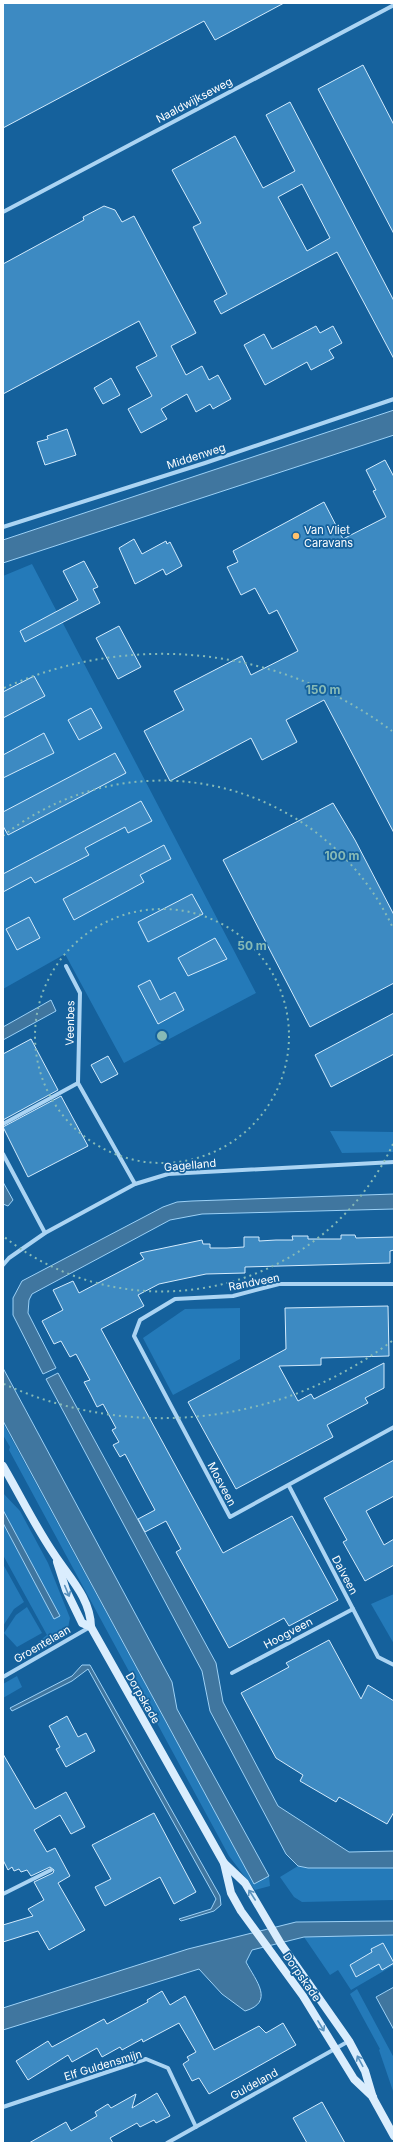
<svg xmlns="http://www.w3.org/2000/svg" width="397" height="2146" font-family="Inter,sans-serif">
<rect width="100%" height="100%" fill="#15619c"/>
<g fill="#247ab9">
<path d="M32 564 256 993 124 1063 65 954 3 989V576Z"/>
<path d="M330 1131 394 1132V1152L342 1153Z"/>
<path d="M240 1308V1359L173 1395 143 1338 185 1309Z"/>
<path d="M3 1423 254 1884 269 1876 270 1886 255 1890 229 1856 9 1450 10 1447 3 1435Z"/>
<path d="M3 1493 20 1511 48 1563 70 1618 68 1628 64 1632 46 1642H38L47 1635 3 1555V1523L54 1619 59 1616 3 1510Z"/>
<path d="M3 1564 24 1602 14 1609 3 1626Z"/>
<path d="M394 1594V1644L371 1604Z"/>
<path d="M27 1607 42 1633 17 1647 4 1633 16 1615Z"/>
<path d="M17 1676 22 1687 3 1698V1684Z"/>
<path d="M298 1866 308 1868H394V1900L302 1902 294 1897 280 1877Z"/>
<path d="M394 1935V1965L351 1990 338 1970 330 1975 304 1937Z"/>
<path d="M357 1989 394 2058V2094L379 2050 380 2049 350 1994Z"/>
</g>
<g fill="#40769f" stroke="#9dd1f6">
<path d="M394 410V435L3 563V540Z"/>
<path d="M51 1000 56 1011 3 1040V1027Z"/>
<path d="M3 1182 13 1200 8 1206 3 1204Z"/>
<path d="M394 1194V1209L202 1214 170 1220 32 1294 29 1300 28 1313 56 1368 43 1374 13 1315V1298L22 1281 163 1207 177 1202 192 1201Z"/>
<path d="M3 1368 172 1682 177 1709 269 1876 254 1884 3 1421Z"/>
<path d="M58 1373 216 1663 223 1702 278 1806 349 1852 394 1851V1868H308L298 1866 286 1854 210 1711 202 1671 46 1379Z"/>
<path d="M3 1510 60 1616 54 1619 3 1523Z"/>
<path d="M82 1665H90L220 1896 221 1905 214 1911 181 1921 179 1919 211 1909 216 1899 88 1669 72 1681 12 1711 10 1708 72 1676Z"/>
<path d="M394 1921V1935L304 1937 252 1950 246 1962C256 1981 275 2002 245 2011L222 1994 199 1969 3 2030V2008L188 1949 296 1922Z"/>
<path d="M394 1987V2030L376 1997Z"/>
</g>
<g fill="#3d8ac2" stroke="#d3ebfd" fill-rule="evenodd">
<path d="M3 3H284L215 40 204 21 3 128Z"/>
<path d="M363 65 394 125V234L318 89Z"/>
<path d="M290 102 394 301V359L337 252 221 314 214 301 227 294 193 227 201 223 172 170 235 136 263 188 295 171 266 115ZM302 184 330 238 307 251 278 197Z"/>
<path d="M104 206 115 210 122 222 134 216 196 333 171 346 186 375 202 366 209 380 218 375 231 399 213 409 210 404 196 412 187 394 161 409 167 419 141 433 128 409 152 396 136 367 157 356 139 321 3 394V264L84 220 83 217Z"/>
<path d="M316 326 320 333 333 326 342 343 329 350 334 358 311 370 307 362 265 385 244 345 264 334 272 349Z"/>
<path d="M111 378 120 395 103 404 94 388Z"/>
<path d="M67 429 76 455 45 465 37 442 48 439 47 436Z"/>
<path d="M385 460 394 477V833L324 700 286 720 297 742 262 760 251 738 170 781 144 731 184 710 174 691 242 656 251 675 298 651 277 610 269 614 255 588 241 595 227 567 238 562 233 551 324 502 343 539 386 517 373 491 376 490 366 470Z"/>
<path d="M134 539 142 554 166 541 167 544 170 542 182 566 166 575 163 569 135 584 119 548Z"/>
<path d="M84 561 98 587 93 589 100 603 25 642 20 631 78 600 63 571Z"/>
<path d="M119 626 141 667 118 679 96 638Z"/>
<path d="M34 676 45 696 3 718V692Z"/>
<path d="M91 708 102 728 79 740 68 720Z"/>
<path d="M44 733 54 753 3 778V755Z"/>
<path d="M115 753 126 773 8 835 3 826V812Z"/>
<path d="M141 801 152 821 128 833 125 827 98 841 85 848 89 855 35 883 31 877 3 892V874Z"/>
<path d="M333 803 355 840 394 915V983L310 1027 223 860Z"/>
<path d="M164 845 171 859 140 875 144 882 74 920 63 899Z"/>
<path d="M192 894 203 914 148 942 138 922Z"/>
<path d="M29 917 40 938 17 950 6 929Z"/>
<path d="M215 938 227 959 188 976 178 958Z"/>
<path d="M150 980 160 1000 175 992 184 1010 158 1024 138 986Z"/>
<path d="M394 1013V1054L331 1087 315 1055Z"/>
<path d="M31 1039 58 1090 3 1120V1054Z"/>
<path d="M108 1056 118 1074 101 1083 91 1065Z"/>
<path d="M61 1096 88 1146 28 1177 3 1127Z"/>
<path d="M341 1235H355L356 1238 394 1237V1250L390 1251V1263L245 1267V1273L206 1274 159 1284 138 1295 144 1306 101 1329 223 1553 292 1516 338 1600 289 1626 284 1618 229 1648 176 1552 181 1549 166 1521 145 1532 138 1519 155 1510 125 1454 120 1457 113 1445 119 1442 112 1430 116 1428 103 1404 97 1407 91 1395 84 1382 90 1380 76 1354 70 1357 61 1341 54 1344 42 1321 63 1310 53 1290 73 1281 79 1293 144 1259 140 1253 202 1240 203 1244H210V1248H227L244 1247V1237H259V1241L276 1240H293L292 1236H308V1239H341Z"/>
<path d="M388 1306 389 1356 321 1358V1365L279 1366 298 1401 311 1394 314 1399 384 1363V1388L365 1398 368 1403 327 1425 333 1437 236 1489 188 1402 286 1349 285 1308Z"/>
<path d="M394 1460V1496L366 1511 384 1545 394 1539V1565L365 1581 343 1542 347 1540 324 1498Z"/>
<path d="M329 1640 361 1699 368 1685 394 1701V1812L387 1824 339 1797 336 1802 300 1781 303 1775 276 1758 241 1693 289 1667 286 1663Z"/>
<path d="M67 1716 78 1737 86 1733 95 1751 66 1767 56 1749 60 1747 49 1726Z"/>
<path d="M3 1754 35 1809 66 1792 85 1827 71 1834 60 1815 34 1830 47 1852 55 1848 70 1876 58 1883 85 1930 49 1950 38 1931 3 1942V1925L33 1916 28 1909 44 1900 34 1882 53 1873 54 1870 50 1867 31 1876 27 1870 21 1872 19 1869 14 1871 12 1867 8 1870 3 1860Z"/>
<path d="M154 1813 196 1892 174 1904 160 1877 105 1906 95 1887 111 1879 92 1845Z"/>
<path d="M383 1943 394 1963 382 1970 379 1964 356 1977 350 1965 372 1952 371 1949Z"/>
<path d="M162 1991 170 2005 185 1996 214 2050 259 2026 266 2033 283 2023 296 2045 209 2094 199 2078 192 2081 183 2064 189 2060 187 2057 196 2052 179 2023 143 2042 142 2039 122 2050 120 2047 102 2057 97 2048 72 2062 68 2055 28 2080 16 2061 48 2041 52 2047 104 2019 107 2024 148 2002 147 2000Z"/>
<path d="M157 2093 170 2116 156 2123 154 2120 140 2127 137 2123 110 2138 113 2143H29L66 2122 71 2131 97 2116 95 2112 108 2104 111 2108 136 2094 132 2108Z"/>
<path d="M322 2102 345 2143H307L293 2118Z"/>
</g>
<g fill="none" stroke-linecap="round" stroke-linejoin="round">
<g stroke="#abd4f3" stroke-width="4">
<path d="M3 212 394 5"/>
<path d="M3 527 205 463 394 399"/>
<path d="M66 966 80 993 78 1083 135 1184"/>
<path d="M3 1124 78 1083"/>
<path d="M3 1154 45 1233"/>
<path d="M3 1265 9 1258 45 1233 135 1184 168 1174 394 1162"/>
<path d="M394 1284H279L233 1296 175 1299 140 1320 134 1336 230 1517 394 1427"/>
<path d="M289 1486 378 1657 394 1665"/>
<path d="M232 1673 353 1609"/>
<path d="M3 1677 90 1627"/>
<path d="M3 1894 51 1870"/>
<path d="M3 2107 146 2059 168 2068 196 2127"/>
<path d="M167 2143 349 2041"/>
</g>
<g stroke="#daedfd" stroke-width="8">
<path d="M3 1466C20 1495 35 1526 54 1554 69 1577 91 1599 91 1627L224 1863 245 1883 281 1944 349 2041 365 2071 373 2098 394 2136"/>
<path d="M57 1562 66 1590 82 1623 91 1627"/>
<path d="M224 1863 231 1893 241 1911 303 1996 354 2079 373 2097"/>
</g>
</g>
<defs><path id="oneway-shaft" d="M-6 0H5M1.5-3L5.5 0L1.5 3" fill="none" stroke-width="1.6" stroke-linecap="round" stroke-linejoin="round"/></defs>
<g stroke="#5a92be">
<use href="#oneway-shaft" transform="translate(67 1591) rotate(67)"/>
<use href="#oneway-shaft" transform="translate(252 1895) rotate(-123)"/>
<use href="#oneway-shaft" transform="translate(321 2026) rotate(59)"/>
<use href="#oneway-shaft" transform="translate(360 2061) rotate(-118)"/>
</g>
<g fill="none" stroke="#87bab6" stroke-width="2" stroke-dasharray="2 4">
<circle cx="162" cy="1036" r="127"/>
<path d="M393 1144A255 255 0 0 1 3 1236M3 836A255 255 0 0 1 393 928"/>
<path d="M392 1341A382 382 0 0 1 4 1384M4 688A382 382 0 0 1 392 731"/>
</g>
<circle fill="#ffc26d" stroke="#15619c" stroke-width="1.5" cx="296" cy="536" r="4"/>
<g text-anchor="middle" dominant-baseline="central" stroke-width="3.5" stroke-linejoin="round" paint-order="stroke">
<g font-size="11" fill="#fff" stroke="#15619c">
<text transform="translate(194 100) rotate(-28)">Naaldwijkseweg</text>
<text transform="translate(196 456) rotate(-18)">Middenweg</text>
<text transform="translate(70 1023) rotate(-89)">Veenbes</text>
<text transform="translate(190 1165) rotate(-5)">Gagelland</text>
<text transform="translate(254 1282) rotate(-11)">Randveen</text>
<text transform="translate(222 1484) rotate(62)">Mosveen</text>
<text transform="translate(345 1575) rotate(62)">Dalveen</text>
<text transform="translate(288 1633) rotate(-28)">Hoogveen</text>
<text transform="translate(42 1644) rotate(-30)">Groentelaan</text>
<text transform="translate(143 1698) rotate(60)">Dorpskade</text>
<text transform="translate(302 1977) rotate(55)">Dorpskade</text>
<text transform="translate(103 2065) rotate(-17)">Elf Guldensmijn</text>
<text transform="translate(254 2084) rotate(-29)">Guldeland</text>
</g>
<g font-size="11" fill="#fff" stroke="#15619c" text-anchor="start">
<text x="304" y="530">Van Vliet<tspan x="304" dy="13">Caravans</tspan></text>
</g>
</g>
<circle cx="162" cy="1036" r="6" fill="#87bab6" stroke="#15619c" stroke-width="2"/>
<g font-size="12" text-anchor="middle" font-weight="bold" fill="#87bab6" stroke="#15619c" stroke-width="3.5" stroke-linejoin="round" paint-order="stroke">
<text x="323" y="694">150 m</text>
<text x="342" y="860">100 m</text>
<text x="252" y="950">50 m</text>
</g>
<rect width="397" height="2146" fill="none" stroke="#ffffff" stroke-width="8"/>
</svg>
